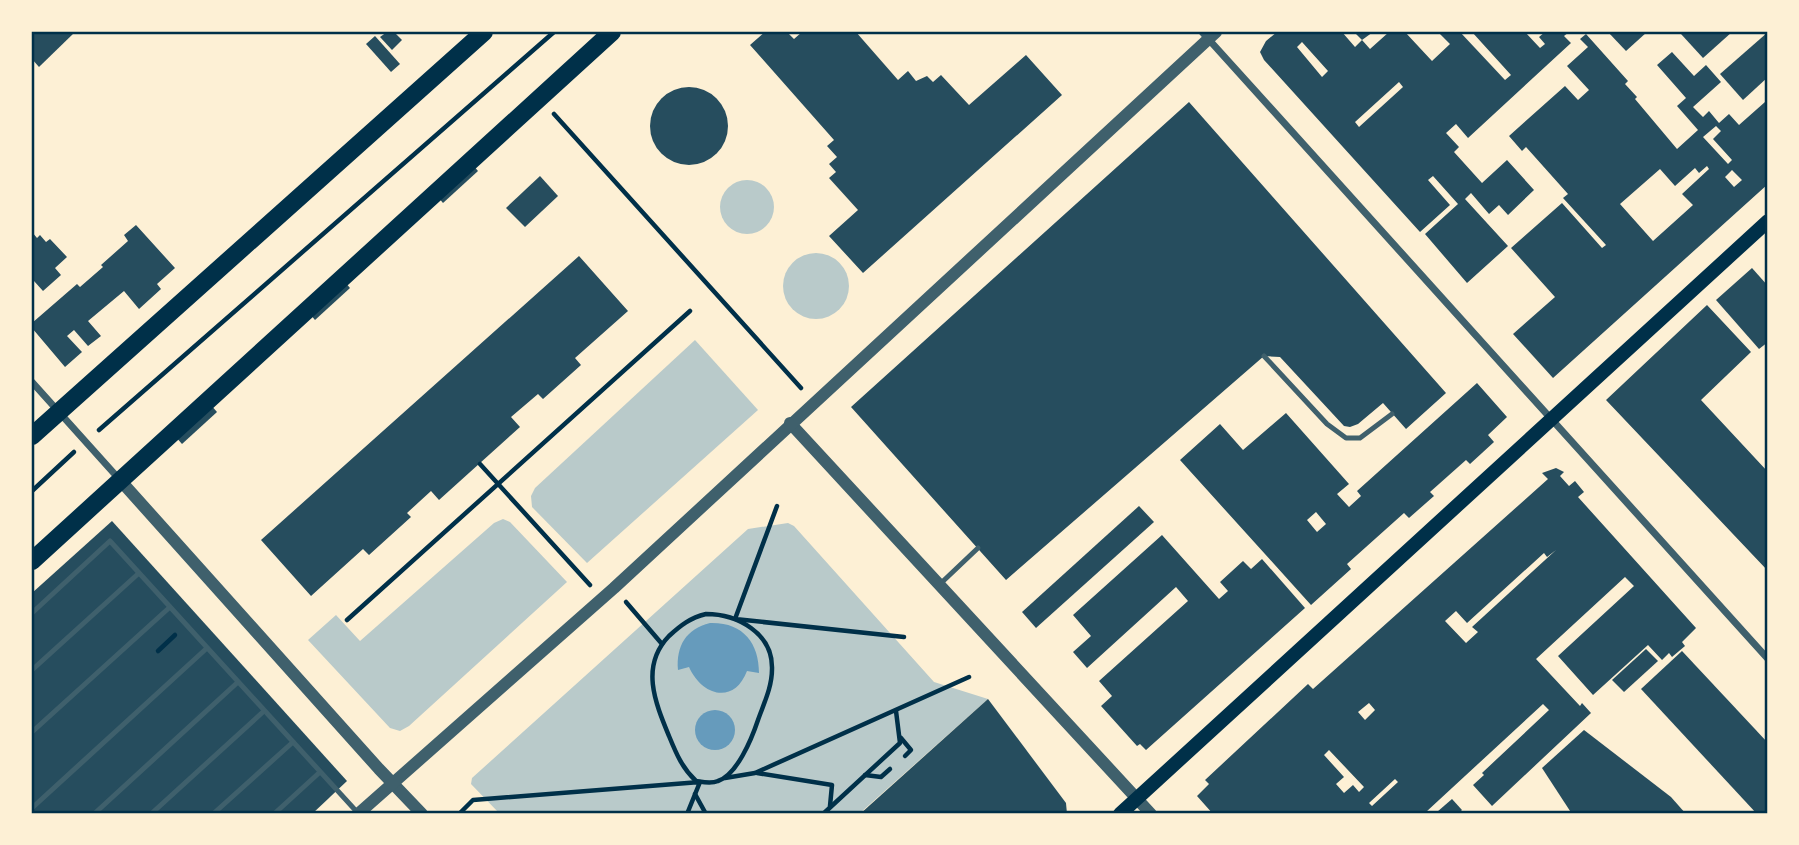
<svg xmlns="http://www.w3.org/2000/svg" width="1799" height="845" font-family="Roboto,sans-serif">
<rect width="100%" height="100%" fill="#fdf0d5"/>
<g fill="#b9caca">
<circle cx="747" cy="207" r="27"/>
<circle cx="816" cy="286" r="33"/>
<path d="M695 340 758 410 587 563 532 507 531 496 535 488Z"/>
<path d="M503 519 510 522 567 582 409 726 400 731 390 728 308 640 336 615 360 641 494 523Z"/>
<path d="M788 523 794 526 934 682 988 699 860 813H499L471 784 472 778 748 529Z"/>
</g>
<g fill="#669bbc">
<path d="M710 623C743 622 759 643 759 673L747 671C734 705 702 696 689 667L678 670C676 646 686 629 710 623Z"/>
<circle cx="715" cy="730" r="20"/>
</g>
<g fill="#264d5e" fill-rule="evenodd">
<path d="M32 32H75L39 67 32 59Z"/>
<path d="M387 32H394L402 40 392 50 380 37Z"/>
<path d="M765 32H787L794 39 802 32H856L898 80 908 71 916 81 927 76 933 82 941 75 969 105 1026 55 1062 95 863 273 829 236 858 210 829 178 836 172 829 164 837 157 827 146 834 140 750 45Z"/>
<path d="M1277 32H1342L1355 47 1362 40 1354 32H1373L1362 40 1370 49 1389 32H1405L1432 61 1450 44 1438 32H1460L1505 80 1511 75 1472 32H1525L1540 48 1545 44 1539 37 1545 32H1569L1564 36 1571 43 1468 138 1456 124 1446 133 1459 147 1454 152 1482 183 1507 160 1534 190 1508 215 1499 205 1489 214 1471 193 1465 199 1508 246 1467 283 1425 234 1458 204 1433 176 1428 180 1450 205 1420 232 1264 60 1260 52 1266 41ZM1302 42 1328 71 1322 77 1297 47ZM1399 82 1403 87 1359 127 1355 122Z"/>
<path d="M1608 32H1647L1626 51Z"/>
<path d="M1684 32H1732L1703 58 1681 34Z"/>
<path d="M1768 32V77L1743 100 1720 74Z"/>
<path d="M1586 34 1628 81 1625 84 1637 97 1635 99 1677 149 1698 130 1677 106 1686 98 1657 65 1672 52 1694 76 1706 65 1721 82 1693 107 1703 117 1709 111 1719 123 1729 114 1739 125 1765 102 1768 105V184L1553 378 1513 334 1555 297 1511 248 1562 203 1602 248 1606 245 1563 198 1568 194 1526 147 1522 151 1509 136 1565 86 1578 100 1589 90 1567 66 1588 47 1580 39ZM1716 126 1721 131 1713 139 1732 160 1728 164 1703 137ZM1707 166 1709 169 1682 194 1693 205 1653 241 1620 204 1660 169 1675 186 1695 168 1699 173ZM1732 170 1742 180 1734 187 1725 177Z"/>
<path d="M375 36 400 64 391 72 366 44Z"/>
<circle cx="689" cy="126" r="39"/>
<path d="M1189 102 1446 393 1406 429 1383 403 1358 424 1350 427 1344 426 1280 357 1264 356 1006 580 851 407Z"/>
<path d="M472 164 478 171 443 203 437 196Z"/>
<path d="M540 176 558 196 525 227 506 208Z"/>
<path d="M136 225 175 268 157 284 161 289 139 309 124 291 88 321 101 336 88 346 74 330 67 336 82 352 65 367 32 328V323L77 284 80 287 103 267 101 265 128 241 124 235Z"/>
<path d="M32 232 37 238 40 235 46 242 50 239 67 257 55 268 61 275 43 291 34 281 32 283Z"/>
<path d="M579 256 628 311 575 358 581 365 543 399 538 394 511 417 520 427 439 500 431 491 407 513 411 517 369 555 363 549 311 596 261 540Z"/>
<path d="M1752 268 1768 286V342L1759 349 1716 300Z"/>
<path d="M344 281 350 288 315 320 309 313Z"/>
<path d="M1707 305 1751 352 1701 400 1768 472V571L1606 400Z"/>
<path d="M1477 383 1507 417 1488 435 1494 442 1470 464 1466 460 1430 492 1434 496 1409 518 1404 513 1347 564 1351 569 1311 605 1180 460 1220 424 1243 450 1286 413 1349 484 1337 494 1349 507 1361 496 1357 491ZM1316 512 1326 524 1317 532 1307 520Z"/>
<path d="M210 404 217 412 182 444 175 436Z"/>
<path d="M1556 468 1564 472 1560 476 1569 486 1575 481 1584 492 1578 497 1696 628 1682 642 1685 646 1672 657 1669 653 1662 660 1648 645 1593 695 1558 656 1634 586 1625 577 1536 659 1580 706 1582 703 1591 713 1492 806 1473 785 1484 775 1482 773 1549 710 1543 704 1426 812 1428 814H1213L1197 796 1209 784 1205 780 1308 684 1313 689 1548 479 1542 473ZM1556 550 1472 627 1478 632 1466 643 1445 621 1456 611 1467 623 1544 553 1547 557ZM1369 703 1375 710 1365 720 1358 712ZM1329 750 1364 787 1359 792 1353 785 1344 793 1336 784 1344 777 1324 755ZM1395 779 1398 782 1372 806 1369 803Z"/>
<path d="M1139 506 1154 522 1036 628 1022 612Z"/>
<path d="M112 521 347 781 312 814H32V593Z"/>
<path d="M1162 535 1219 599 1228 591 1220 582 1243 561 1251 569 1262 559 1305 608 1146 750 1140 744 1137 746 1101 706 1112 696 1099 681 1188 601 1176 587 1087 668 1073 652 1091 636 1073 615Z"/>
<path d="M1646 649 1658 661 1624 692 1612 680Z"/>
<path d="M1682 651 1768 743V814H1757L1641 689Z"/>
<path d="M988 699 1066 803 1067 814H860Z"/>
<path d="M1584 730 1671 797 1686 814H1572L1542 768Z"/>
<path d="M1452 799 1462 810 1458 814H1439L1437 812Z"/>
</g>
<g fill="none" stroke-linecap="round" stroke-linejoin="round">
<g stroke="#003049" stroke-width="4.5">
<path d="M554 114 801 388"/>
<path d="M99 430 554 32"/>
<path d="M480 464 590 585"/>
<path d="M32 491 74 452"/>
<path d="M777 506 735 619 904 637"/>
<path d="M626 602 662 644"/>
<path d="M706 614C737 614 773 633 772 669 772 687 764 703 758 720 752 738 737 775 718 781 711 784 703 782 696 781 682 768 676 753 669 736 655 702 640 666 669 636 681 625 690 618 706 614Z"/>
<path d="M347 620 690 311"/>
<path d="M158 651 175 635"/>
<path d="M901 738 911 750 905 756"/>
<path d="M757 773 832 785 830 806"/>
<path d="M865 775 881 777 890 769"/>
<path d="M725 778 755 773 969 677"/>
<path d="M695 794 706 814"/>
<path d="M459 814 473 800 700 782 687 814"/>
<path d="M823 814 900 743 896 711"/>
</g>
<g stroke="#3f606c" stroke-width="5">
<path d="M1264 356 1327 424 1346 438H1360L1392 414"/>
<path d="M939 585 978 548"/>
<path d="M32 613 110 541 357 812"/>
<path d="M32 670 139 573"/>
<path d="M32 732 170 607"/>
<path d="M32 808 207 648"/>
<path d="M94 814 238 682"/>
<path d="M151 814 264 711"/>
<path d="M213 814 293 742"/>
<path d="M274 814 320 772"/>
</g>
<g stroke="#3f606c" stroke-width="7">
<path d="M1202 32 1768 659"/>
<path d="M32 382 120 480"/>
</g>
<g stroke="#3f606c" stroke-width="12">
<path d="M790 423 1151 814"/>
<path d="M120 480 379 769 422 814"/>
<path d="M358 814 614 588 1216 32"/>
</g>
<path stroke="#003049" stroke-width="14" d="M1120 814 1768 221"/>
<g stroke="#003049" stroke-width="18">
<path d="M32 436 484 32"/>
<path d="M32 561 612 32"/>
</g>
</g>
<rect width="1799" height="845" fill="none" stroke="#fdf0d5" stroke-width="66"/>
<rect x="33" y="33" width="1733" height="779" fill="none" stroke="#003049" stroke-width="2.5"/>
</svg>
